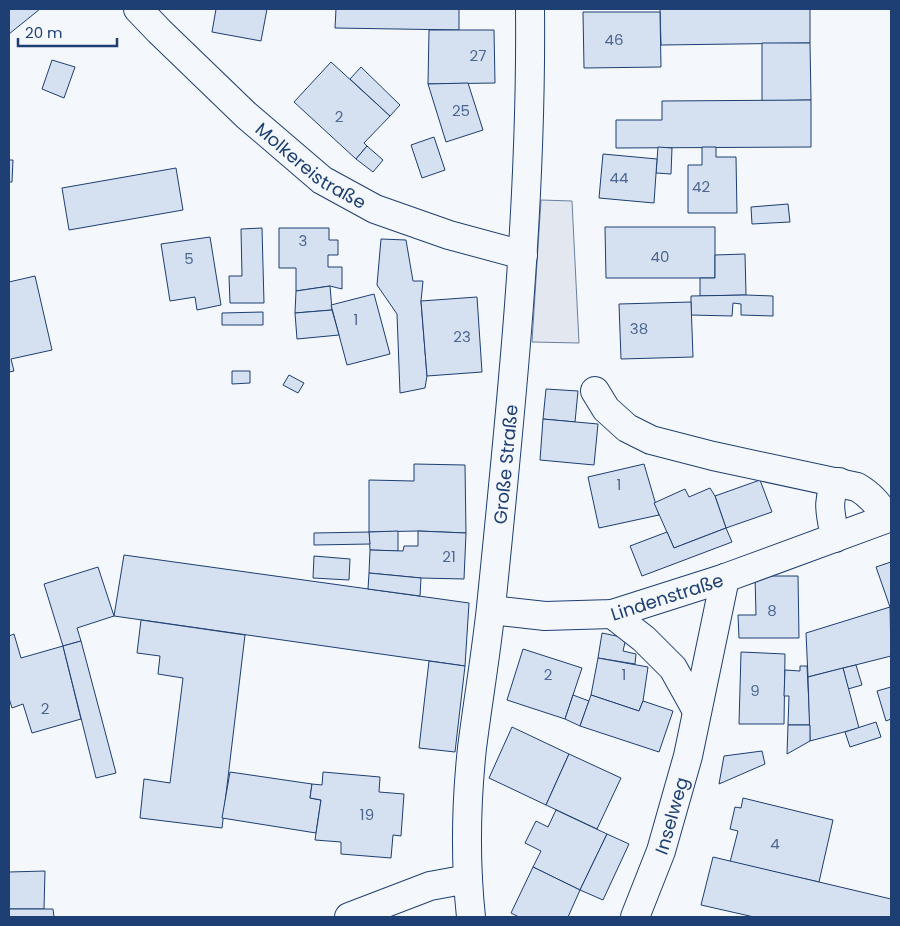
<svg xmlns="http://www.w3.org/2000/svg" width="900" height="926" font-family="Poppins,sans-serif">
<rect width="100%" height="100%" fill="#f4f7fb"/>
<path fill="#e3e8f0" stroke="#687fa3" d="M541 200 572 201 579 343 532 342Z"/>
<g fill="#d5e0f0" stroke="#1d3f73">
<path d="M9 9H40L9 34Z"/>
<path d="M216 9H267L261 41 212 32Z"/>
<path d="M336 9H459V30L335 28Z"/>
<path d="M660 9H810V43L661 45Z"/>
<path d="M583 12H660L661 67 584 68Z"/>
<path d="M429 30H494L495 83 428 84Z"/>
<path d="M762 43H810L811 100 762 101Z"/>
<path d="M52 60 75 67 64 98 42 89Z"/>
<path d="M331 62 390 116 364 143 367 146 356 159 294 102Z"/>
<path d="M361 67 400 105 390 116 350 79Z"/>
<path d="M468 83 483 130 446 142 428 84Z"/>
<path d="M811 100V147L616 148V120H662V101Z"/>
<path d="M434 137 445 170 422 178 411 145Z"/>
<path d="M367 146 383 160 373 172 356 159Z"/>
<path d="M658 147 672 148 671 174 656 173Z"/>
<path d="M702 147H716V157H736L737 213H688V165H702Z"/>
<path d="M603 154 657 159 654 203 599 198Z"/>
<path d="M9 160H13L12 182H9Z"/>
<path d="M176 168 183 210 69 230 62 188Z"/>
<path d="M788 204 790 222 752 224 751 207Z"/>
<path d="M605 227H715V278H606Z"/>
<path d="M262 228 264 303H230L229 276H242L241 229Z"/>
<path d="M279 228H329V240H338V255H328V267H342V289L330 286 296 291V268H279Z"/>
<path d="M210 237 221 305 197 310 195 297 170 301 161 244Z"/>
<path d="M381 239 406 240 413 281H423L421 301 427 376 425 388 400 393 397 314 377 285Z"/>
<path d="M745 254 746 295 700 296V278H715V255Z"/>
<path d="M35 276 52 350 11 359 14 371 9 372V282Z"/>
<path d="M330 286 332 310 295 313 296 291Z"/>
<path d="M374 294 390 354 347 365 331 305Z"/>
<path d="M746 295 773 296V316L741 315V304L733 303 732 316 691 315V296Z"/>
<path d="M477 297 482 372 427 376 421 301Z"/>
<path d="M691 302 693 357 621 359 619 304Z"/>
<path d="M332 310 339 335 297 339 295 313Z"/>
<path d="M263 312V325H222V313Z"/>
<path d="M232 371H250V383L232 384Z"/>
<path d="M289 375 304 383 298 393 283 385Z"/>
<path d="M546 389 578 391 575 422 543 419Z"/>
<path d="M543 419 598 424 594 465 540 460Z"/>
<path d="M414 464 465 465 466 533 418 531 369 532V480L414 481Z"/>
<path d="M644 464 659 515 599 528 588 477Z"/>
<path d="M760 480 772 512 726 528 715 496Z"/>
<path d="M710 488 715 496 726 528 674 548 654 503 685 489 689 497Z"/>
<path d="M726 528 732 542 642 576 630 546 667 532 674 548Z"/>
<path d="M398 531V551L370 550 369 532Z"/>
<path d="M418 531 466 533 464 579 421 578 369 573 370 550 403 551 404 546H418Z"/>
<path d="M369 532 370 544 314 545V533Z"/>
<path d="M124 555 469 603 465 666 114 616Z"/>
<path d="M314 556 350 559 349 580 313 578Z"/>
<path d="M891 562V610L876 567Z"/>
<path d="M98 567 114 616 77 628 81 641 63 646 44 584Z"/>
<path d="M369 573 421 578 420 596 368 589Z"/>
<path d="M755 576H798L799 638H739L738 615H756Z"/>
<path d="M890 607 891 656 808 677 806 633Z"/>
<path d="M141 620 245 635 222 828 140 818 144 779 170 783 183 678 158 674 160 656 137 653Z"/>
<path d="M602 633 626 638 623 651 636 654 635 664 598 658Z"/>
<path d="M14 634 21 658 63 646 81 719 32 733 23 704 12 708 9 698V636Z"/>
<path d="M81 641 116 773 96 778 63 646Z"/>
<path d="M523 649 582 668 565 719 507 700Z"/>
<path d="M741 652 785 654 784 724H739Z"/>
<path d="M598 658 648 667 643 701 639 711 591 695Z"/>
<path d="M429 661 465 666 455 752 419 748Z"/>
<path d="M856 665 862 685 848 689 843 668Z"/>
<path d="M800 666H807L810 725H788L789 696H784L785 670 800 671Z"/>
<path d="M843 668 859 728 810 741 808 677Z"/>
<path d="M891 687V719L886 721 877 691Z"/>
<path d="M573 695 589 701 580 726 565 719Z"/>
<path d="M591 695 639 711 643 701 673 711 659 752 580 726Z"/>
<path d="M876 722 881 737 850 747 845 732Z"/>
<path d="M788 725H810V741L787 754Z"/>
<path d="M512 727 569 754 546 805 489 778Z"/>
<path d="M762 751 765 764 719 784 724 756Z"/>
<path d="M569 754 621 778 597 829 546 805Z"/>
<path d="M230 772 312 784 310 798 321 800 316 833 222 818Z"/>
<path d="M323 772 380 777 379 792 404 794 401 836 393 835 391 858 341 854V842L315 840 321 800 310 798 312 784 322 785Z"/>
<path d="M743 798 833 820 819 882 730 862 738 831 730 829 735 807 741 808Z"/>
<path d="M556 810 607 834 580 890 533 867 541 851 525 843 536 821 548 827Z"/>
<path d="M607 834 629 844 603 900 580 890Z"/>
<path d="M713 857 891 899V917H754L701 905Z"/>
<path d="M533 867 580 890 568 917H519L511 913Z"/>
<path d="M45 871 44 909H9V872Z"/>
<path d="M9 909H53L54 917H9Z"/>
</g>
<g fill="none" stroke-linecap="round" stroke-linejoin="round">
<g stroke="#1d3f73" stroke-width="30">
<g id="street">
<path id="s1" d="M138 9 159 31 246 115 322 180 375 209 449 235 523 255"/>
<path d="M595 391 606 409 627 428 651 440 713 456 857 487C871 495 879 505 887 518"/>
<path d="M835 538C832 518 824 498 839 482"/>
<path id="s2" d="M491 610 545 616 612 614 725 578 891 517"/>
<path d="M612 614 644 639 673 668 697 711"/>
<path d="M349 917 430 886 468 879"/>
<path id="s3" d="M635 917 661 851 688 756 725 578"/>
</g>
</g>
<g stroke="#1d3f73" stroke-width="30">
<g id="secondary">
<path id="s4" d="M471 917C465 861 466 804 472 748 478 701 486 654 491 607 511 409 532 209 530 9"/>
</g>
</g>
<use href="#street" stroke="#f4f7fb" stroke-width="28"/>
<use href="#secondary" stroke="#f4f7fb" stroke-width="28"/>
</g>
<g text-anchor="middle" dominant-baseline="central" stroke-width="4" stroke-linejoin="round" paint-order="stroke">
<g font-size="15" fill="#4b6792">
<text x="614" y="39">46</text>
<text x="478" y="55">27</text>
<text x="461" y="110">25</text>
<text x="339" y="116">2</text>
<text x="619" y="177">44</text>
<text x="701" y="186">42</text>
<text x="303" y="240">3</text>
<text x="660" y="256">40</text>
<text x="189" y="258">5</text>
<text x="356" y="319">1</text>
<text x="639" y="328">38</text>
<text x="462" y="336">23</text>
<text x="619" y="484">1</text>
<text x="449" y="556">21</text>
<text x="772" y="610">8</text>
<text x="548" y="674">2</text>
<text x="624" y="674">1</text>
<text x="755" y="690">9</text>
<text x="45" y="708">2</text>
<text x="367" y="814">19</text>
<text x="775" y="843">4</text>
</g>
<g font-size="18" fill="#1d3f73" stroke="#f4f7fb">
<text stroke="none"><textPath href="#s1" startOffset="234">Molkereistraße</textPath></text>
<text stroke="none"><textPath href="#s4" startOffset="455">Große Straße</textPath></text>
<text stroke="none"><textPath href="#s2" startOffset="179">Lindenstraße</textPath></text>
<text stroke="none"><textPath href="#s3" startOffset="108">Inselweg</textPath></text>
</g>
</g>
<rect width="900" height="926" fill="none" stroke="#1d3f73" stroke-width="20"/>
<path d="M18 38v8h99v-8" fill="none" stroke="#1d3f73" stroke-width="2.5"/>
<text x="25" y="38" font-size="15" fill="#1d3f73" stroke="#f4f7fb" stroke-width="4" paint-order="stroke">20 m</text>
</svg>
